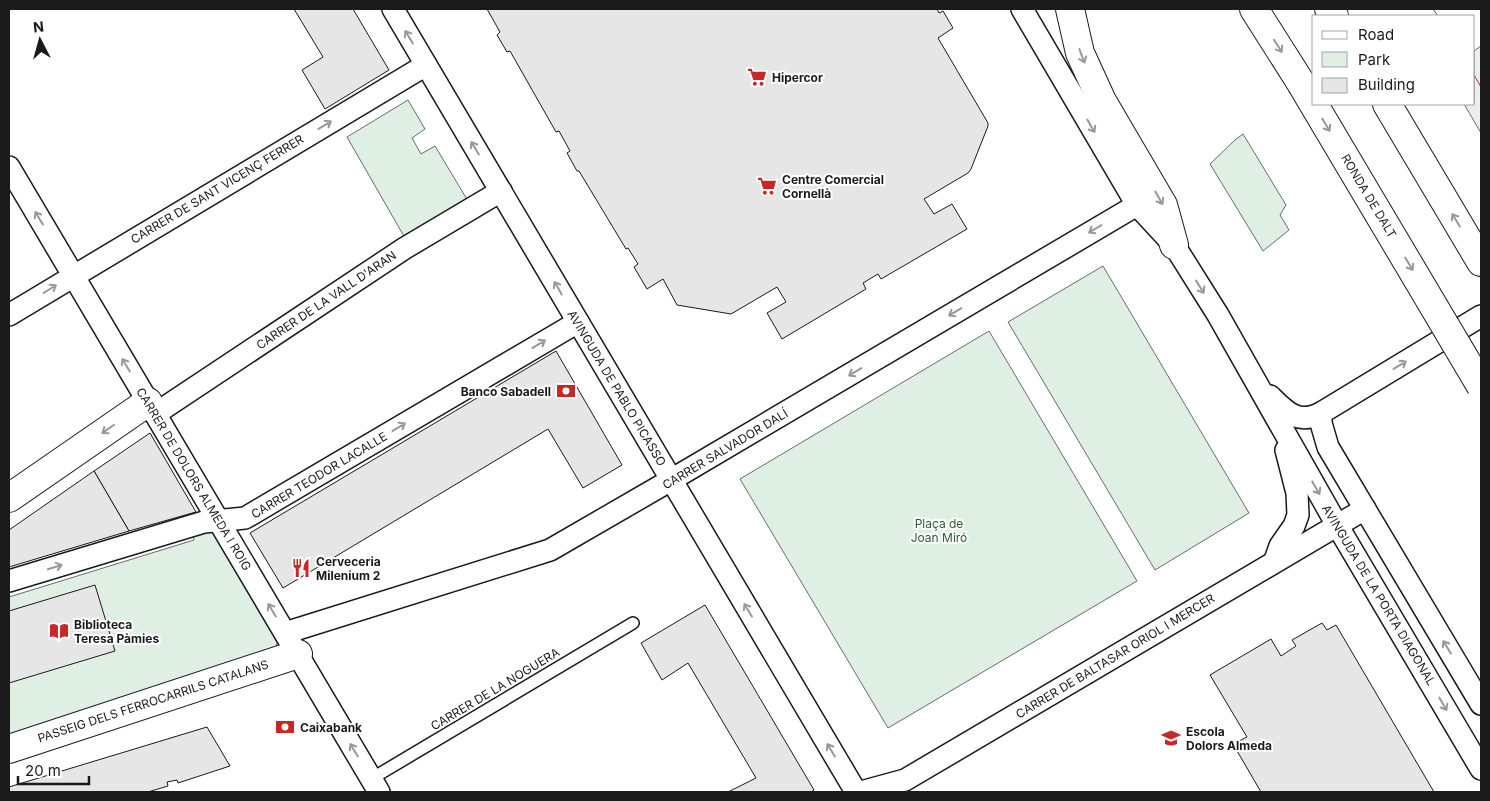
<svg xmlns="http://www.w3.org/2000/svg" width="1490" height="801" font-family="Inter,sans-serif">
<rect width="100%" height="100%" fill="#fff"/>
<g fill="#e0efe3" stroke="#6a6a6a">
<path d="M408 100 425 129 412 138 421 154 435 146 468 201 405 238 347 137Z"/>
<path d="M1243 134 1286 205 1280 215 1289 230 1263 251 1210 164 1235 140Z"/>
<path d="M1103 266 1249 513 1155 570 1008 322Z"/>
<path d="M989 331 1137 581 888 728 740 479Z"/>
<path d="M208 531 214 532 278 639 276 647 9 743V597L194 540 193 534Z"/>
</g>
<path fill="#ededed" stroke="#6a6a6a" d="M1481 46V133L1464 104H1474V51Z"/>
<g fill="#e6e6e6" stroke="#1a1a1a">
<path d="M294 9H353L389 70 325 109 302 70 323 57Z"/>
<path d="M487 9H937L939 13 943 11 953 28 938 38 988 123V126L971 169 968 173 924 199 934 214 952 204 967 229 881 279 878 274 863 283 866 289 782 339 767 313 786 302 777 287 731 314 677 305 663 279 647 289 634 267 638 264 628 248 626 249 579 171H577L567 153 570 151 559 131 556 132 510 51 507 52 497 35 500 32Z"/>
<path d="M556 351 622 465 583 488 548 429 283 588 250 533Z"/>
<path d="M150 433 196 512 129 531 94 471Z"/>
<path d="M94 471 129 531 9 567V530Z"/>
<path d="M95 585 115 651 9 683V611Z"/>
<path d="M705 605 814 790 811 792H728L756 778 688 663 662 680 641 643Z"/>
<path d="M1322 623 1327 630 1336 625 1434 792H1261L1233 744 1247 737 1210 675 1271 639 1281 656 1296 646 1292 640Z"/>
<path d="M207 727 230 766 178 783 177 780 167 782 168 786 148 792H9V787Z"/>
</g>
<g fill="none" stroke-linecap="round" stroke-linejoin="round">
<g stroke="#1a1a1a" stroke-width="14">
<path id="lane" d="M371 779 633 623"/>
</g>
<g stroke="#1a1a1a" stroke-width="24">
<g id="street">
<path d="M393 9 856 792"/>
<path d="M1022 9 1137 205 1174 245 1218 315 1337 525 1481 769"/>
<path d="M9 167 379 792"/>
<path d="M9 315 426 65"/>
<path d="M1481 316 1321 413V423L1328 447 1481 704"/>
<path d="M1270 396C1286 412 1298 425 1321 413"/>
<path d="M155 414 405 248 501 191"/>
<path d="M1275 560 1280 546 1294 526 1298 515 1297 493 1286 450"/>
<path d="M9 581 204 522 245 518 578 322"/>
<path d="M285 633 550 550 671 480 1137 205"/>
<path d="M861 792 905 780 1365 509"/>
</g>
</g>
<g stroke="#1a1a1a" stroke-width="30">
<g id="secondary">
<path d="M9 498 148 402"/>
<path d="M9 749 298 654"/>
</g>
</g>
<g stroke="#1a1a1a" stroke-width="30">
<g id="highway">
<path d="M1070 9 1080 53 1102 101 1163 205 1174 245"/>
<path d="M1254 9 1301 83"/>
<path d="M1329 9 1334 16"/>
<path d="M1387 104 1481 262"/>
</g>
</g>
<use href="#lane" stroke="#fff" stroke-width="11"/>
<use href="#street" stroke="#fff" stroke-width="21"/>
<use href="#secondary" stroke="#fff" stroke-width="28"/>
<use href="#highway" stroke="#fff" stroke-width="28"/>
<g stroke="#1a1a1a" stroke-width="30" stroke-linecap="butt">
<path id="highway-bridge" d="M1301 83 1481 386"/>
</g>
<use href="#highway-bridge" stroke="#fff" stroke-width="28"/>
<g stroke="#c62828" stroke-width="1" stroke-dasharray="18 4 2.5 4" stroke-linecap="butt">
<path d="M1433 9 1438 16"/>
<path d="M1474 75 1481 87"/>
</g>
</g>
<defs><path id="oneway-shaft" d="M-6 0H5M1.5-3L5.5 0L1.5 3" fill="none" stroke-width="1.6" stroke-linecap="round" stroke-linejoin="round" transform="scale(1.25)"/></defs>
<g stroke="#989898">
<use href="#oneway-shaft" transform="translate(409 37) rotate(-121)"/>
<use href="#oneway-shaft" transform="translate(1278 46) rotate(57)"/>
<use href="#oneway-shaft" transform="translate(1082 56) rotate(69)"/>
<use href="#oneway-shaft" transform="translate(325 125) rotate(-31)"/>
<use href="#oneway-shaft" transform="translate(1326 125) rotate(59)"/>
<use href="#oneway-shaft" transform="translate(1091 126) rotate(60)"/>
<use href="#oneway-shaft" transform="translate(475 148) rotate(-121)"/>
<use href="#oneway-shaft" transform="translate(1159 198) rotate(61)"/>
<use href="#oneway-shaft" transform="translate(39 218) rotate(-121)"/>
<use href="#oneway-shaft" transform="translate(1456 220) rotate(-121)"/>
<use href="#oneway-shaft" transform="translate(1095 229) rotate(149)"/>
<use href="#oneway-shaft" transform="translate(1409 264) rotate(59)"/>
<use href="#oneway-shaft" transform="translate(1200 287) rotate(58)"/>
<use href="#oneway-shaft" transform="translate(558 288) rotate(-120)"/>
<use href="#oneway-shaft" transform="translate(50 289) rotate(-32)"/>
<use href="#oneway-shaft" transform="translate(955 312) rotate(149)"/>
<use href="#oneway-shaft" transform="translate(539 344) rotate(-31)"/>
<use href="#oneway-shaft" transform="translate(126 365) rotate(-121)"/>
<use href="#oneway-shaft" transform="translate(1400 365) rotate(-31)"/>
<use href="#oneway-shaft" transform="translate(855 372) rotate(149)"/>
<use href="#oneway-shaft" transform="translate(399 427) rotate(-31)"/>
<use href="#oneway-shaft" transform="translate(108 429) rotate(145)"/>
<use href="#oneway-shaft" transform="translate(1316 488) rotate(60)"/>
<use href="#oneway-shaft" transform="translate(55 567) rotate(-17)"/>
<use href="#oneway-shaft" transform="translate(272 610) rotate(-121)"/>
<use href="#oneway-shaft" transform="translate(748 610) rotate(-121)"/>
<use href="#oneway-shaft" transform="translate(1447 647) rotate(-121)"/>
<use href="#oneway-shaft" transform="translate(1443 704) rotate(60)"/>
<use href="#oneway-shaft" transform="translate(354 750) rotate(-121)"/>
<use href="#oneway-shaft" transform="translate(831 750) rotate(-121)"/>
</g>
<defs>
<g id="supermarket-bare" transform="scale(1.5)"><path d="M-6-5.5h2.5l.6 2H6L4.5 2H-2.5L-4.4-4H-6ZM-1.5 3.2a1.3 1.3 0 1 0 .1 0ZM3 3.2a1.3 1.3 0 1 0 .1 0Z" fill="#c62828" stroke="#fff" stroke-width="2.5" paint-order="stroke"/></g>
<g id="bank-bare" transform="scale(1.5)"><path d="M-6-4H6V4H-6ZM0-2.3a2.3 2.3 0 1 0 0 4.6a2.3 2.3 0 1 0 0-4.6Z" fill="#c62828" stroke="#fff" stroke-width="2.5" paint-order="stroke"/></g>
<g id="restaurant-bare" transform="scale(1.5)"><path d="M-5-6h1v4h1v-4h1v4h1v-4h1v5L-1.5 .5V6h-2V.5L-5-1ZM5-6V6H3V1.5H1.5Q1.5-4 5-6Z" fill="#c62828" stroke="#fff" stroke-width="2.5" paint-order="stroke"/></g>
<g id="library-bare" transform="scale(1.5)"><path d="M-6-4Q-3-5.5-.7-3.5V5Q-3 3-6 4ZM6-4Q3-5.5 .7-3.5V5Q3 3 6 4Z" fill="#c62828" stroke="#fff" stroke-width="2.5" paint-order="stroke"/></g>
<g id="school-bare" transform="scale(1.5)"><path d="M0-5L7-2L0 1L-7-2ZM-4 1L0 2.5L4 1V4Q0 6-4 4Z" fill="#c62828" stroke="#fff" stroke-width="2.5" paint-order="stroke"/></g>
</defs>
<g fill-rule="evenodd">
<use href="#supermarket-bare" x="757" y="77"/>
<use href="#supermarket-bare" x="767" y="186"/>
<use href="#bank-bare" x="566" y="391"/>
<use href="#restaurant-bare" x="301" y="568"/>
<use href="#library-bare" x="59" y="631"/>
<use href="#bank-bare" x="285" y="727"/>
<use href="#school-bare" x="1171" y="738"/>
</g>
<g text-anchor="middle" dominant-baseline="central" stroke-width="4" stroke-linejoin="round" paint-order="stroke">
<g font-size="12" font-weight="bold" fill="#1a1a1a" stroke="#fff" text-anchor="start">
<text x="772" y="77">Hipercor</text>
<text x="782" y="179">Centre Comercial<tspan x="782" dy="14">Cornellà</tspan></text>
<text x="551" y="391" text-anchor="end">Banco Sabadell</text>
<text x="316" y="561">Cerveceria<tspan x="316" dy="14">Milenium 2</tspan></text>
<text x="74" y="624">Biblioteca<tspan x="74" dy="14">Teresa Pàmies</tspan></text>
<text x="300" y="727">Caixabank</text>
<text x="1186" y="731">Escola<tspan x="1186" dy="14">Dolors Almeda</tspan></text>
</g>
<g font-size="12" fill="#1a1a1a" stroke="#fff">
<text transform="translate(217 189) rotate(-31)">CARRER DE SANT VICENÇ FERRER</text>
<text transform="translate(1369 196) rotate(59)">RONDA DE DALT</text>
<text transform="translate(326 300) rotate(-34)">CARRER DE LA VALL D'ARAN</text>
<text transform="translate(617 388) rotate(59)">AVINGUDA DE PABLO PICASSO</text>
<text transform="translate(725 449) rotate(-31)">CARRER SALVADOR DALÍ</text>
<text transform="translate(319 475) rotate(-31)">CARRER TEODOR LACALLE</text>
<text transform="translate(194 479) rotate(59)">CARRER DE DOLORS ALMEDA I ROIG</text>
<text transform="translate(1379 595) rotate(59)">AVINGUDA DE LA PORTA DIAGONAL</text>
<text transform="translate(1115 656) rotate(-31)">CARRER DE BALTASAR ORIOL I MERCER</text>
<text transform="translate(495 689) rotate(-31)">CARRER DE LA NOGUERA</text>
<text transform="translate(153 701) rotate(-18)">PASSEIG DELS FERROCARRILS CATALANS</text>
</g>
<g font-size="12" fill="#2b5a34" stroke="#fff">
<text x="939" y="523">Plaça de<tspan x="939" dy="14">Joan Miró</tspan></text>
</g>
</g>
<rect width="1490" height="801" fill="none" stroke="#1a1a1a" stroke-width="20"/>
<rect x="1312" y="15" width="162" height="90" fill="#ffffff" stroke="#a3a3a3"/>
<rect x="1322" y="31" width="25" height="8" fill="#ffffff" stroke="#a3a3a3"/>
<text x="1358" y="40" font-size="15" fill="#1a1a1a">Road</text>
<rect x="1322" y="52" width="25" height="15" fill="#e0efe3" stroke="#a3a3a3"/>
<text x="1358" y="65" font-size="15" fill="#1a1a1a">Park</text>
<rect x="1322" y="78" width="25" height="15" fill="#e6e6e6" stroke="#a3a3a3"/>
<text x="1358" y="90" font-size="15" fill="#1a1a1a">Building</text>
<g transform="translate(40 40) rotate(354)" stroke="#ffffff" stroke-width="4" paint-order="stroke">
<path d="M0-4L9 19L0 12L-9 19Z" fill="#1a1a1a"/>
<text y="-8" font-size="14" font-weight="bold" text-anchor="middle" fill="#1a1a1a">N</text>
</g>
<path d="M18 776v8h71v-8" fill="none" stroke="#1a1a1a" stroke-width="2.5"/>
<text x="25" y="776" font-size="15" fill="#1a1a1a" stroke="#ffffff" stroke-width="4" paint-order="stroke">20 m</text>
</svg>
